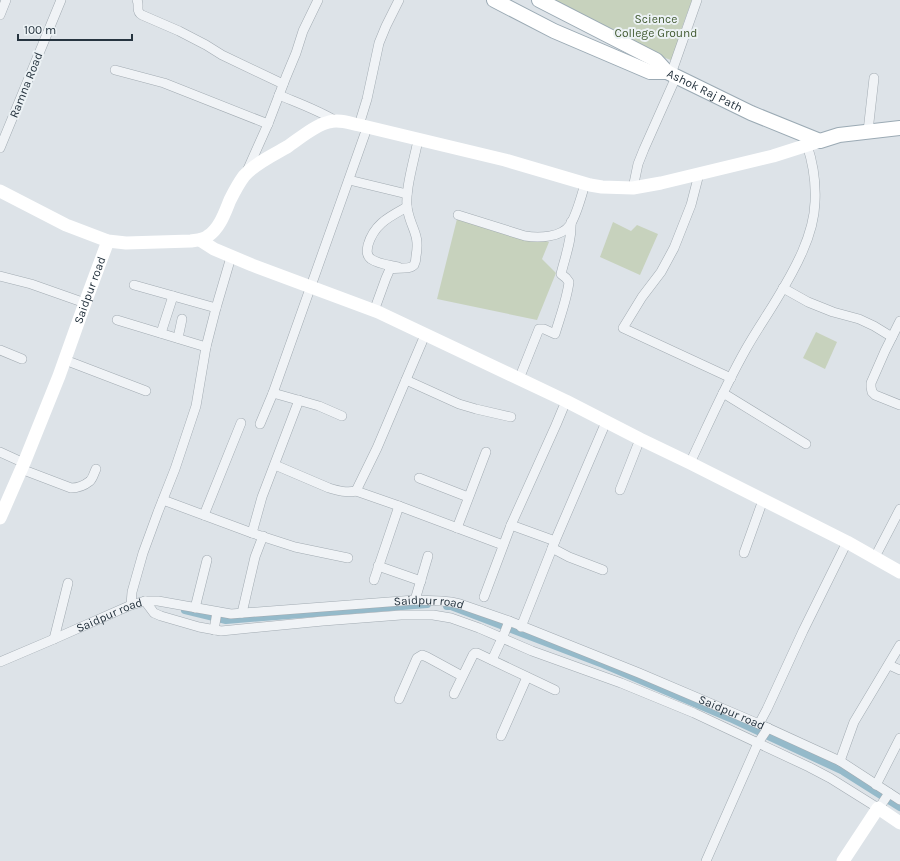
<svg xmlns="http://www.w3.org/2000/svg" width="900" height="861" font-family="Karla,sans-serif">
<rect width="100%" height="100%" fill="#dde3e8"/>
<g fill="#c7d2bd">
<path d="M539 0H692L681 30 673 61 621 40Z"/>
<path d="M458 215 549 242 542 259 556 273 537 320 437 299Z"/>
<path d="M613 222 631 231 637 225 658 234 640 275 600 257Z"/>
<path d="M816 332 837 342 825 369 803 358Z"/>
</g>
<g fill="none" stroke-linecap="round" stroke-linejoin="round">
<g stroke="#95baca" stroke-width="8">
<path d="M447 606H451L603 664 730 718 843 771 900 807"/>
<path d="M185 610 226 620 427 604"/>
</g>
<g stroke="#a2abb2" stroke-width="10">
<g id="street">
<path d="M137 0C140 6 135 11 142 15L179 31 206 45 222 55 283 84"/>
<path d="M0 15 6 0"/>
<path d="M115 70 164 83 268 124"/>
<path d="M671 74 697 0"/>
<path d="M279 95C298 103 318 110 336 121"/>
<path d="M359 125 367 99 379 43 386 26 399 0"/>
<path d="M868 131 874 78"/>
<path d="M0 148 61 0"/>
<path d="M247 171 268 124 286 77 296 53 303 31 318 0"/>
<path d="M699 174 691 205 674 248 661 272 642 297 623 328 731 378"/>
<path d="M349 180 407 194"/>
<path d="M633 188 638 164 644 149 676 77"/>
<path d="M458 215 525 236C538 238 561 238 570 225 577 214 581 197 585 184"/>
<path d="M398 267C389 265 378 264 371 259 366 255 367 250 368 245 374 224 389 217 407 207"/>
<path d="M0 276 31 284 85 303"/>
<path d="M134 285 216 308"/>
<path d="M783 288 808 302 833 312 859 319 874 326 892 337"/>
<path d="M374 311 386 278 390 269C396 267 410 270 414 265 415 263 416 259 416 256 420 235 412 230 408 212 403 195 415 157 418 140"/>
<path d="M117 320 206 347"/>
<path d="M900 321 885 351 871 383V387L872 392 875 395 900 405"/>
<path d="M161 333 173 296"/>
<path d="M178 338 182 319"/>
<path d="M0 350 22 359"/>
<path d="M65 360 146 391"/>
<path d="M519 379 539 329H544L555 334C560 317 567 299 569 282L566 278 561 274C565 257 572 240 571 222"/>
<path d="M406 380 459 404 476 409 511 417"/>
<path d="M273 393 319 406 342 416"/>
<path d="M723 393 806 444"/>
<path d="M260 424 273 393 367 128"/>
<path d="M0 452 24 463"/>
<path d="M690 463C708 425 725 386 746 349 756 331 768 314 778 297 795 269 814 235 815 202 816 183 813 163 807 145"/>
<path d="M275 465 329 488C339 491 346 493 356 491"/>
<path d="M21 469 71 488C77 488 85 485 90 481 93 478 94 473 96 469"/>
<path d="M419 478 468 497"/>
<path d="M620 490 640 439"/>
<path d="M163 500 252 533 295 547 348 558"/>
<path d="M399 506 356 491 377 448 425 335"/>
<path d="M204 515 241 423"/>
<path d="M511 525 555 541"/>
<path d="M457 528 486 452"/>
<path d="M252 533 262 497 299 400"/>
<path d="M552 548 569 557 603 570"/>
<path d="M744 553 763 500"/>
<path d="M875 557 900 509"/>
<path d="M378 566 421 581"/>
<path d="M374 580 399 506 503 545"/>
<path d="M484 597 511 525 556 425 566 401"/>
<path d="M415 600 428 556"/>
<path d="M145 601 154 613 161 616 199 627 221 631 323 621 401 615H433L451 618 479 628 532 651 621 683 694 713 809 767 830 778 878 808"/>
<path d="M131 605 132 592 143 553 158 512 175 469 196 406 206 347 216 308 231 257"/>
<path d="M195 608 207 560"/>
<path d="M242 613 255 557 263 536"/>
<path d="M521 627 555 541 606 422"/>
<path d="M214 630 217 612"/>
<path d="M54 639 68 583"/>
<path d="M492 660 504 634 509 621"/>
<path id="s1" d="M0 662 54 639 131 605 145 601H158L231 614 415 600 441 601 451 602 460 604 509 621 639 673 759 724 840 761 900 800"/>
<path d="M889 665 900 670"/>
<path d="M454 694 473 655 475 653H477L555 690"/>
<path d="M399 699 417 658 422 655 427 657 462 676"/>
<path d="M759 724 767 709 803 631 847 542"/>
<path d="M501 736 527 677"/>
<path d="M840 761 854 722 900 645"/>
<path d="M876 785 900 738"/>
<path d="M879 808 889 793"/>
<path d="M706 861 758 743 768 728"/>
</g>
</g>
<g stroke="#9baab4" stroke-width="16">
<g id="primary">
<path id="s3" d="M494 0 554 31 650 72H667L751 113 820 141 839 135 900 128"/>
<path d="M539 0 656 60 667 72"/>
</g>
</g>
<use href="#street" stroke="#f0f3f6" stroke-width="9"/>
<g stroke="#fff" stroke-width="13">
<path d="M0 191 66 225 108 241 126 243 191 241C197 240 203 240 208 236 220 228 225 212 230 200 234 192 238 184 244 176 254 164 273 155 287 147 299 139 315 125 329 122 339 119 349 123 359 125L505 160 590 185 602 187 633 188 661 183 773 156 820 141"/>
<path d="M200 240 214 249 252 265 378 312 566 401 640 439 690 463 847 542 900 572"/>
<path id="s2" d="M0 518 24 463 59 376 85 303 108 241"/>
<path d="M843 861 878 808 900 823"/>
</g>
<use href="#primary" stroke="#fff" stroke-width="14"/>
</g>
<g text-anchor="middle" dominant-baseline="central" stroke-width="4" stroke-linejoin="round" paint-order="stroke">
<g font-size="12" fill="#425b32" stroke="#ecf2f5">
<text x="656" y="19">Science<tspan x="656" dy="14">College Ground</tspan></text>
</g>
<g font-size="12" fill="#26343f" stroke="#ecf2f5">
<text transform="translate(26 85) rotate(-68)">Ramna Road</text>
<text stroke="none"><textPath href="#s3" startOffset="231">Ashok Raj Path</textPath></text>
<text stroke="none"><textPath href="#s2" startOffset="245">Saidpur road</textPath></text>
<text stroke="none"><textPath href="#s1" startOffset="443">Saidpur road</textPath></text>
<text stroke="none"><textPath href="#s1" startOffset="119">Saidpur road</textPath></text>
<text stroke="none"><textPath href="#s1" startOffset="767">Saidpur road</textPath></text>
</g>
</g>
<path d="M18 34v6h114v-6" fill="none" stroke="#26343f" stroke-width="2"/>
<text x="24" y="34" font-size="12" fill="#26343f" stroke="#ecf2f5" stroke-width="3" paint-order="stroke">100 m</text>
</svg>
